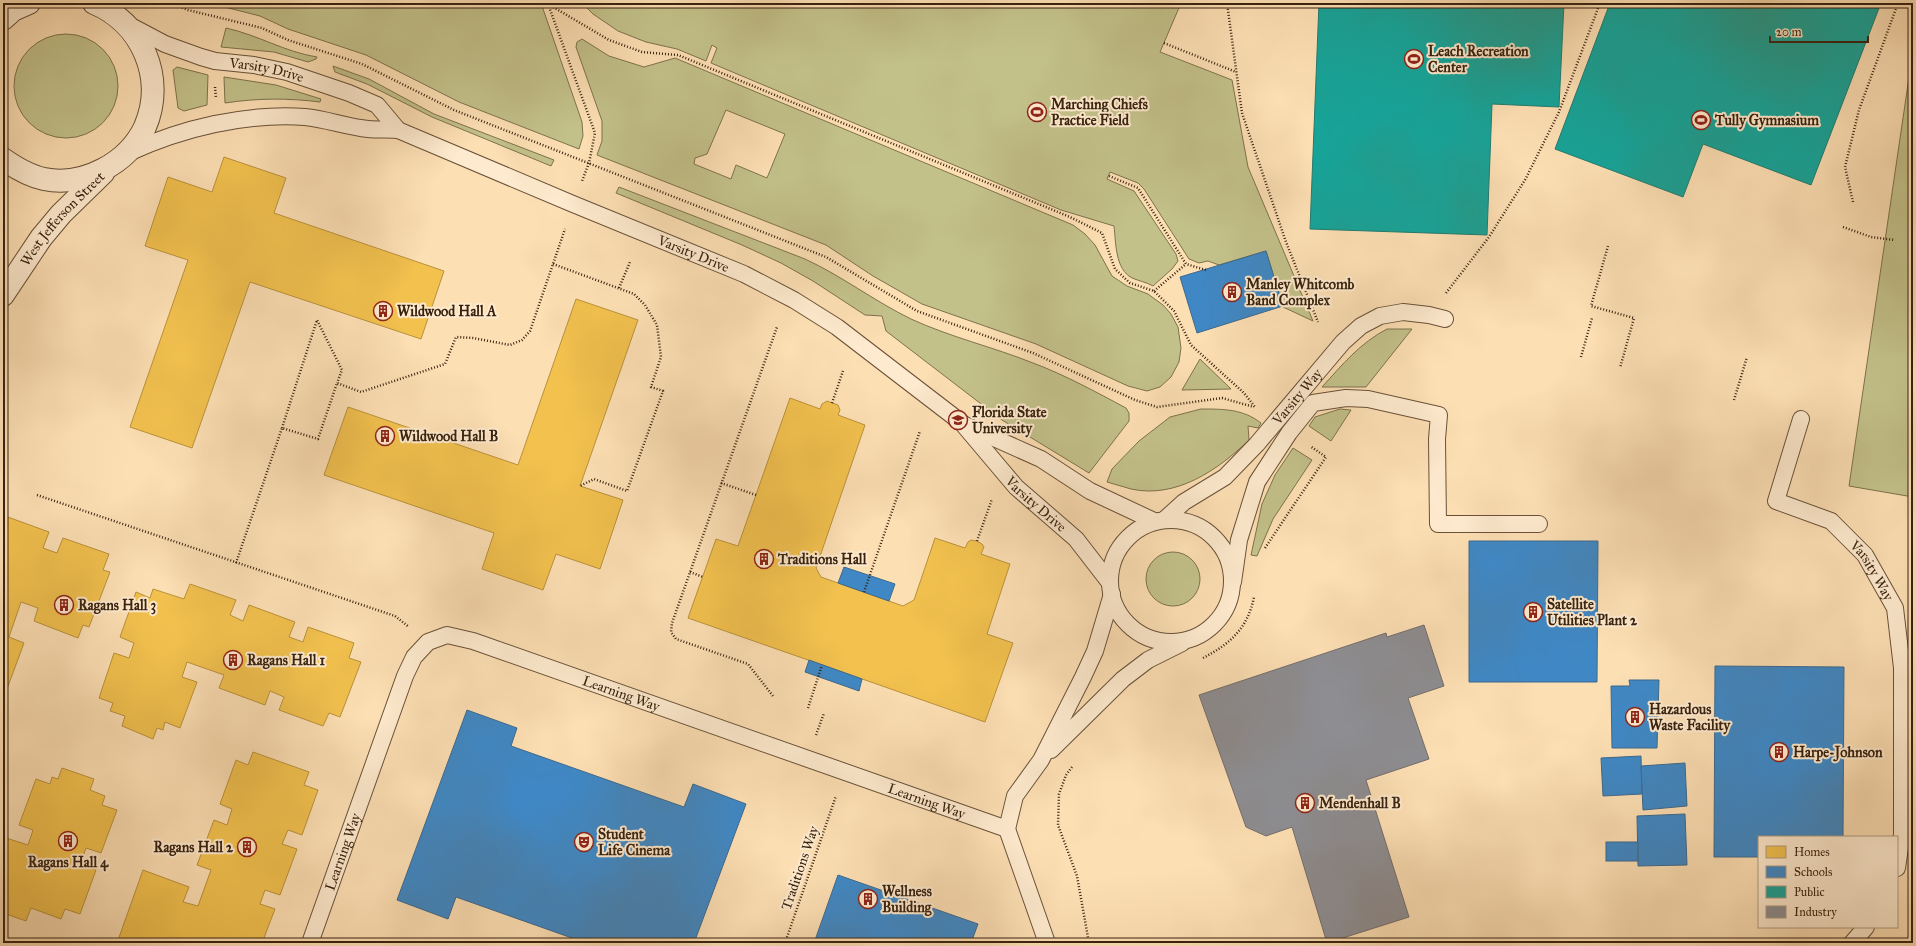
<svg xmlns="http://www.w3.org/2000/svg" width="1916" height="946" font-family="'IM FELL Great Primer',serif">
<rect width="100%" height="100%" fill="#fddfb4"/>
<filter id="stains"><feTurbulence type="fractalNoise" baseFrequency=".005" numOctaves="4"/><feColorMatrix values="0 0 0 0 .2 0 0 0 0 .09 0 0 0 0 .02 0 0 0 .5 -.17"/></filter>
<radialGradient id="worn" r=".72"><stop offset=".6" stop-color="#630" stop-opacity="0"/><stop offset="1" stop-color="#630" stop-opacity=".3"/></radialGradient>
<g fill="#c3c18a" stroke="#7e724c" fill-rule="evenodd">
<path d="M209 3H541L582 122 583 136 579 149 459 102 366 55 288 29 260 16Z"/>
<path d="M582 3H1181L1160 52 1232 80 1248 167 1313 321 1283 307 1266 251 1219 265 1208 261 1199 263 1189 259 1144 189 1138 183 1110 172 1107 179 1134 191 1176 254 1178 261 1172 269 1153 286C1146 282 1139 281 1132 278 1115 269 1116 243 1114 226L1061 210 711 63 717 48 712 45 706 61 677 49 646 42 618 31 593 14Z"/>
<path d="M226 28C258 35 285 52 317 57L316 59 308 62 274 52 221 47Z"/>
<circle cx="66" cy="86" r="52"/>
<path d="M582 39 609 56 644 67 675 58 1073 225 1085 234 1095 245 1112 276 1127 286 1148 294 1163 305 1171 314 1178 327 1181 348 1179 362 1171 377 1160 387 1147 391 1128 386 1036 344 922 304 873 276 826 245 597 155 602 141V121L576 47 577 42ZM726 110 785 134 767 178 736 165 731 179 694 164 695 158 707 154Z"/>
<path d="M1913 50V497L1849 486Z"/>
<path d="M333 66 369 79 434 114 554 160 551 166 432 117 367 84 335 72Z"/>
<path d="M177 67 208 75 207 105 184 111 178 108 173 70Z"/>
<path d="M224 77 276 85 321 99 320 102C288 98 258 98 225 103Z"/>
<path d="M619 187 805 259C842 276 874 301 911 319 950 337 993 347 1033 363 1065 375 1096 392 1126 408L1129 413V421L1089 473 1002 420 886 331 882 316 865 315 813 281 781 263 742 245 616 193Z"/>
<path d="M1387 329H1412L1366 387H1322C1342 365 1360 343 1387 329Z"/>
<path d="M1200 359 1231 389 1182 390Z"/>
<path d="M1201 409C1224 409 1243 409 1261 423L1258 428 1248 426 1249 440C1218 470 1176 499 1131 489 1123 487 1115 484 1107 482L1112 469 1139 441 1170 417Z"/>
<path d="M1340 409 1351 410 1331 441 1309 426 1315 417Z"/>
<path d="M1293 448 1312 460 1273 519 1257 556 1251 555 1262 504 1275 475Z"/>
<circle cx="1173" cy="579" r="27"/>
</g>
<g fill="#f2c14e" stroke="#ba913b">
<path d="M224 157 286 178 274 213 444 271 421 339 250 282 192 448 130 427 188 260 145 246 168 177 212 192Z"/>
<path d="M576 299 638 320 580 486 623 500 600 569 556 554 543 590 482 569 494 533 324 475 348 407 518 465Z"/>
<path d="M790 398 820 409 822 404 827 401 838 405 840 410 838 415 865 425 816 568 821 577 903 606 914 600 935 538 965 548 968 542 971 540 977 541 982 544 984 547 981 554 1010 564 987 634 1013 643 985 722 688 618 716 539 738 546Z"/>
<path d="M5 516 49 532 43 548 57 553 63 538 109 554 103 570 110 572 89 627 83 625 78 638 34 621 38 608 21 602 9 637 24 643 7 689 3 687V523Z"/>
<path d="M190 584 236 600 230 615 243 621 249 605 295 622 289 637 303 642 308 627 354 643 349 658 361 662 340 717 329 713 323 726 279 710 284 697 270 691 265 705 219 688 224 675 187 662 182 677 197 682 180 728 165 722 163 730 157 728 153 739 122 726 125 716 110 711 113 703 99 698 114 653 129 658 134 643 120 637 136 592 150 598 153 589 184 599Z"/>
<path d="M253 752 309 772 304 785 318 790 302 835 288 830 282 844 297 849 280 895 265 890 260 904 275 909 262 943H117L143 870 189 887 183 902 198 906 211 870 197 865 214 820 227 825 232 809 220 804 236 760 248 765Z"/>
<path d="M62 768 94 779 90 790 105 796 102 805 117 810 101 853 86 848 80 865 96 870 80 914 65 909 61 919 31 908 26 921 3 913V837L28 845 33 830 19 825 36 779 50 784 52 777 58 779Z"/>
</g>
<g fill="#3f88c5" stroke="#3d698e">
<path d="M1266 251 1283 306 1197 333 1180 277Z"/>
<path d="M1469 541H1598L1597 682H1469Z"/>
<path d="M844 567 895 584 889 601 838 583Z"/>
<path d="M809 660 862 679 859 691 805 672Z"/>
<path d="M1715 666 1844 667 1843 837H1759V857H1714Z"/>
<path d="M1629 680H1659L1657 748H1612L1611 686H1630Z"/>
<path d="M467 710 517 728 511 746 684 807 693 784 746 804 694 943H586L456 897 448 919 397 900Z"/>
<path d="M1641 756 1642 794 1603 796 1601 758Z"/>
<path d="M1685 763 1687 806 1643 810 1641 766Z"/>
<path d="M1685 814 1687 865 1638 866 1637 816Z"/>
<rect x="1606" y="842" width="32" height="19"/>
<path d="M838 875 978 924 971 943H814Z"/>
</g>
<g fill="#17a398" stroke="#217c6f">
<path d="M1319 3H1564L1559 107 1492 104 1487 235 1310 229Z"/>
<path d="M1610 3H1881L1811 185 1703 144 1683 197 1555 149Z"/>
</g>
<path fill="#8d8d92" stroke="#746d6b" d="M1424 625 1444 686 1408 698 1429 759 1366 780 1409 917 1327 943 1292 827 1266 836 1246 827 1199 695 1386 633 1387 637Z"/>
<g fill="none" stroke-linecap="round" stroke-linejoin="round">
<g stroke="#695138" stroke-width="18">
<g id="lane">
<path id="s1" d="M129 25 165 44 201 57 215 61 254 65 287 72 349 93 377 105 398 130"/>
<path id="s2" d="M128 153C182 128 245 113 305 117 326 119 347 127 368 129 378 130 388 129 398 130L573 204 744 274 794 300 837 327 962 423 1016 487 1076 539 1110 583"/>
<path id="s3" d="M1801 419 1776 501 1831 521 1865 555 1895 608 1902 668V834L1897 868"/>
<path d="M965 425 1041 459 1090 491 1154 521"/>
<path id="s4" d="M1164 520 1184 502 1225 477 1257 444 1343 342 1361 326 1380 316 1403 312 1429 315 1445 319"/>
<circle cx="1171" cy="581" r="61"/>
<path d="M1233 582 1239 540 1257 482 1289 433 1313 403 1346 398 1368 399 1439 415 1437 439 1438 524H1539"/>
<path d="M1051 750 1123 679 1148 660 1182 643"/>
<path d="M1007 829 1015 796 1041 760 1083 677 1095 651 1112 594"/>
<path d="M1007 829 1047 943"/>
<path id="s5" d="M310 943 405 676 414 657 428 642 447 635 473 641 1007 829"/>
<path d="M1852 943 1866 927"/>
</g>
</g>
<g stroke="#695138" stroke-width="24">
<g id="street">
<path d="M3 19 13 10 29 3"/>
<path d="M3 159C16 168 29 176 44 179 84 187 128 163 145 127 166 78 142 23 94 3"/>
<path id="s6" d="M3 295 41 238 61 214 103 173"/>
</g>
</g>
<g stroke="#38220f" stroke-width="2.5" stroke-dasharray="1 2" stroke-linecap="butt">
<path d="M171 3 188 10 262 28 288 40 362 64 454 110 826 257 917 311 1033 353 1135 400 1157 407 1222 398 1254 407"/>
<path d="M1227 3 1242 113 1286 242 1318 322"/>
<path d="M548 4 609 40 642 52 678 55 1070 217 1102 233 1115 269 1130 283 1154 291 1174 311 1191 345 1244 393 1255 407"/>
<path d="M548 4 595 133 589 163 582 181"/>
<path d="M1164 43 1236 72"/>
<path d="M215 87 216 98"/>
<path d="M1109 176 1138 188 1186 264 1206 270"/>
<path d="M1853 202 1845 167 1859 110 1898 3"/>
<path d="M1843 227 1871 237 1895 240"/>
<path d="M1608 246 1591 306 1634 318 1620 368"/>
<path d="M553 264 634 294 645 305 657 325 661 357 651 387 663 391 627 491 594 479 580 486"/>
<path d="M619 288 630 262"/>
<path d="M1154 291 1186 264"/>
<path d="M1446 293 1489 237 1525 180 1559 112 1600 3"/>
<path d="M1581 357 1592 318"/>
<path d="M1734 400 1747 357"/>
<path d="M832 403 843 371"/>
<path d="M282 428 317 320 342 370 337 383"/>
<path d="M721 483 756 495"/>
<path d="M37 495 395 616 409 627"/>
<path d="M977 541 992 499"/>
<path d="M1265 548 1326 457 1310 446"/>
<path d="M236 563 282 428 318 439 337 383 361 392 445 364 456 337 473 338 510 345 522 340 530 331 565 229"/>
<path d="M690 572 703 577"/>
<path d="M864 592 920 431"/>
<path d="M1203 658C1230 644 1248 628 1254 597"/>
<path d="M773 696 748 664 676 639 671 632 672 623 777 327"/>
<path d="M808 708 822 665"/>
<path d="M816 735 824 713"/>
<path d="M1072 767 1066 775 1059 794 1058 825 1077 876 1089 943"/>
<path d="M785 943 836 796"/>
</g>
<use href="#lane" stroke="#feeace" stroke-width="16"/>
<use href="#street" stroke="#feeace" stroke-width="22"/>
</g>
<defs>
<g id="stadium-ring" transform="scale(1)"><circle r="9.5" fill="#feeace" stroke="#8f2418" stroke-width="1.5"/><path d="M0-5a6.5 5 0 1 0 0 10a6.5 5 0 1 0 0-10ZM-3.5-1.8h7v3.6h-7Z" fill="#8f2418"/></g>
<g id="building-ring" transform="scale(1)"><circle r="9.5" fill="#feeace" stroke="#8f2418" stroke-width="1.5"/><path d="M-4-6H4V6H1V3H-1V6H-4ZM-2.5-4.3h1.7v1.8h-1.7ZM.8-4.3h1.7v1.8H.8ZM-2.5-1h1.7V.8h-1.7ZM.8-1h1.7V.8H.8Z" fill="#8f2418"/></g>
<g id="university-ring" transform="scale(1)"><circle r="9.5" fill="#feeace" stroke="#8f2418" stroke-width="1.5"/><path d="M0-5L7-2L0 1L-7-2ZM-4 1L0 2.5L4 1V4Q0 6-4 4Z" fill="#8f2418"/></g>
<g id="theatre-ring" transform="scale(1)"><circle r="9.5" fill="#feeace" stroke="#8f2418" stroke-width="1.5"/><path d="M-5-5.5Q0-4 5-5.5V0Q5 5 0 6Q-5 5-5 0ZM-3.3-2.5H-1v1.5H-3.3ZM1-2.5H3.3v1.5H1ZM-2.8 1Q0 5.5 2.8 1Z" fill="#8f2418"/></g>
</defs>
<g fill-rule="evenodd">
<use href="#stadium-ring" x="1414" y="59"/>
<use href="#stadium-ring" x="1037" y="112"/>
<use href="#stadium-ring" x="1701" y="120"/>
<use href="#building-ring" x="1232" y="292"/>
<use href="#building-ring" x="383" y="311"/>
<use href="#university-ring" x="958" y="420"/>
<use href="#building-ring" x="385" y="436"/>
<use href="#building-ring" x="764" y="559"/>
<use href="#building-ring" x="64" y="605"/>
<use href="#building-ring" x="1533" y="612"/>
<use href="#building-ring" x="233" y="660"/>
<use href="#building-ring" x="1635" y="717"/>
<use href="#building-ring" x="1779" y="752"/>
<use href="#building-ring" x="1305" y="803"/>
<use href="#building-ring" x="68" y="841"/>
<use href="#theatre-ring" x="584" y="842"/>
<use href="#building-ring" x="247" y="847"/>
<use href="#building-ring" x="868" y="899"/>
</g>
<g text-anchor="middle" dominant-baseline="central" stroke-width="4" stroke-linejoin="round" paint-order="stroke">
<g font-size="14" font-weight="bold" fill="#38220f" stroke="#feeace" text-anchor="start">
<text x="1428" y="51">Leach Recreation<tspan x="1428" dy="16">Center</tspan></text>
<text x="1051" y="104">Marching Chiefs<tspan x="1051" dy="16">Practice Field</tspan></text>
<text x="1715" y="120">Tully Gymnasium</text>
<text x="1246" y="284">Manley Whitcomb<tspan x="1246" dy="16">Band Complex</tspan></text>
<text x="397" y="311">Wildwood Hall A</text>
<text x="972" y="412">Florida State<tspan x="972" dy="16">University</tspan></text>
<text x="399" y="436">Wildwood Hall B</text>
<text x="778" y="559">Traditions Hall</text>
<text x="1547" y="604">Satellite<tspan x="1547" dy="16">Utilities Plant 2</tspan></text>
<text x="78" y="605">Ragans Hall 3</text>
<text x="247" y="660">Ragans Hall 1</text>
<text x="1649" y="709">Hazardous<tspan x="1649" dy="16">Waste Facility</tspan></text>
<text x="1793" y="752">Harpe-Johnson</text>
<text x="1319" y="803">Mendenhall B</text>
<text x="598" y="834">Student<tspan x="598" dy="16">Life Cinema</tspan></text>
<text x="233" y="847" text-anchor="end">Ragans Hall 2</text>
<text x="68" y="862" text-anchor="middle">Ragans Hall 4</text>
<text x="882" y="891">Wellness<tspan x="882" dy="16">Building</tspan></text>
</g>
<g font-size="14" fill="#38220f" stroke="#feeace">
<text stroke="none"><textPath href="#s1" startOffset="146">Varsity Drive</textPath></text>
<text stroke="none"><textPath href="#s6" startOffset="97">West Jefferson Street</textPath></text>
<text stroke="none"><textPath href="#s2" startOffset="597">Varsity Drive</textPath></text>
<text stroke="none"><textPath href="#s4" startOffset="183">Varsity Way</textPath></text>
<text stroke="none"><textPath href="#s2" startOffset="1026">Varsity Drive</textPath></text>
<text stroke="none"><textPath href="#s3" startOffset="209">Varsity Way</textPath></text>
<text stroke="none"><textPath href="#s5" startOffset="529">Learning Way</textPath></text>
<text stroke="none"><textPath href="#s5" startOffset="853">Learning Way</textPath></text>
<text stroke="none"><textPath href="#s5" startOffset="97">Learning Way</textPath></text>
<text transform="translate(800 868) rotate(-71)">Traditions Way</text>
</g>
</g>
<rect width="1916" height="946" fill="none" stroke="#fddfb4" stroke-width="16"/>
<rect x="4" y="4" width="1908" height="938" fill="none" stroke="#38220f" stroke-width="2"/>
<rect x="8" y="8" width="1900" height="930" fill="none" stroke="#38220f"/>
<rect x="1758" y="836" width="140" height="92" fill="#feeace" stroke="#af9a82"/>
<rect x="1766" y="846" width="20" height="12" fill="#f2c14e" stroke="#af9a82"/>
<text x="1794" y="856" font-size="12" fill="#38220f">Homes</text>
<rect x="1766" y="866" width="20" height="12" fill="#3f88c5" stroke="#af9a82"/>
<text x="1794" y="876" font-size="12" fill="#38220f">Schools</text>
<rect x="1766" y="886" width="20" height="12" fill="#17a398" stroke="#af9a82"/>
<text x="1794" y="896" font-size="12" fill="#38220f">Public</text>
<rect x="1766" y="906" width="20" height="12" fill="#8d8d92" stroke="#af9a82"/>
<text x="1794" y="916" font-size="12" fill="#38220f">Industry</text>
<path d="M1770 36v6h98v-6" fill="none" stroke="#38220f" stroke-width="2"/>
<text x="1776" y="36" font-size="12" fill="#38220f" stroke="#feeace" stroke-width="3" paint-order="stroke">20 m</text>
<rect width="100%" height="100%" filter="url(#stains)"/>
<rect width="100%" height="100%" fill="url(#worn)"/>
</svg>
